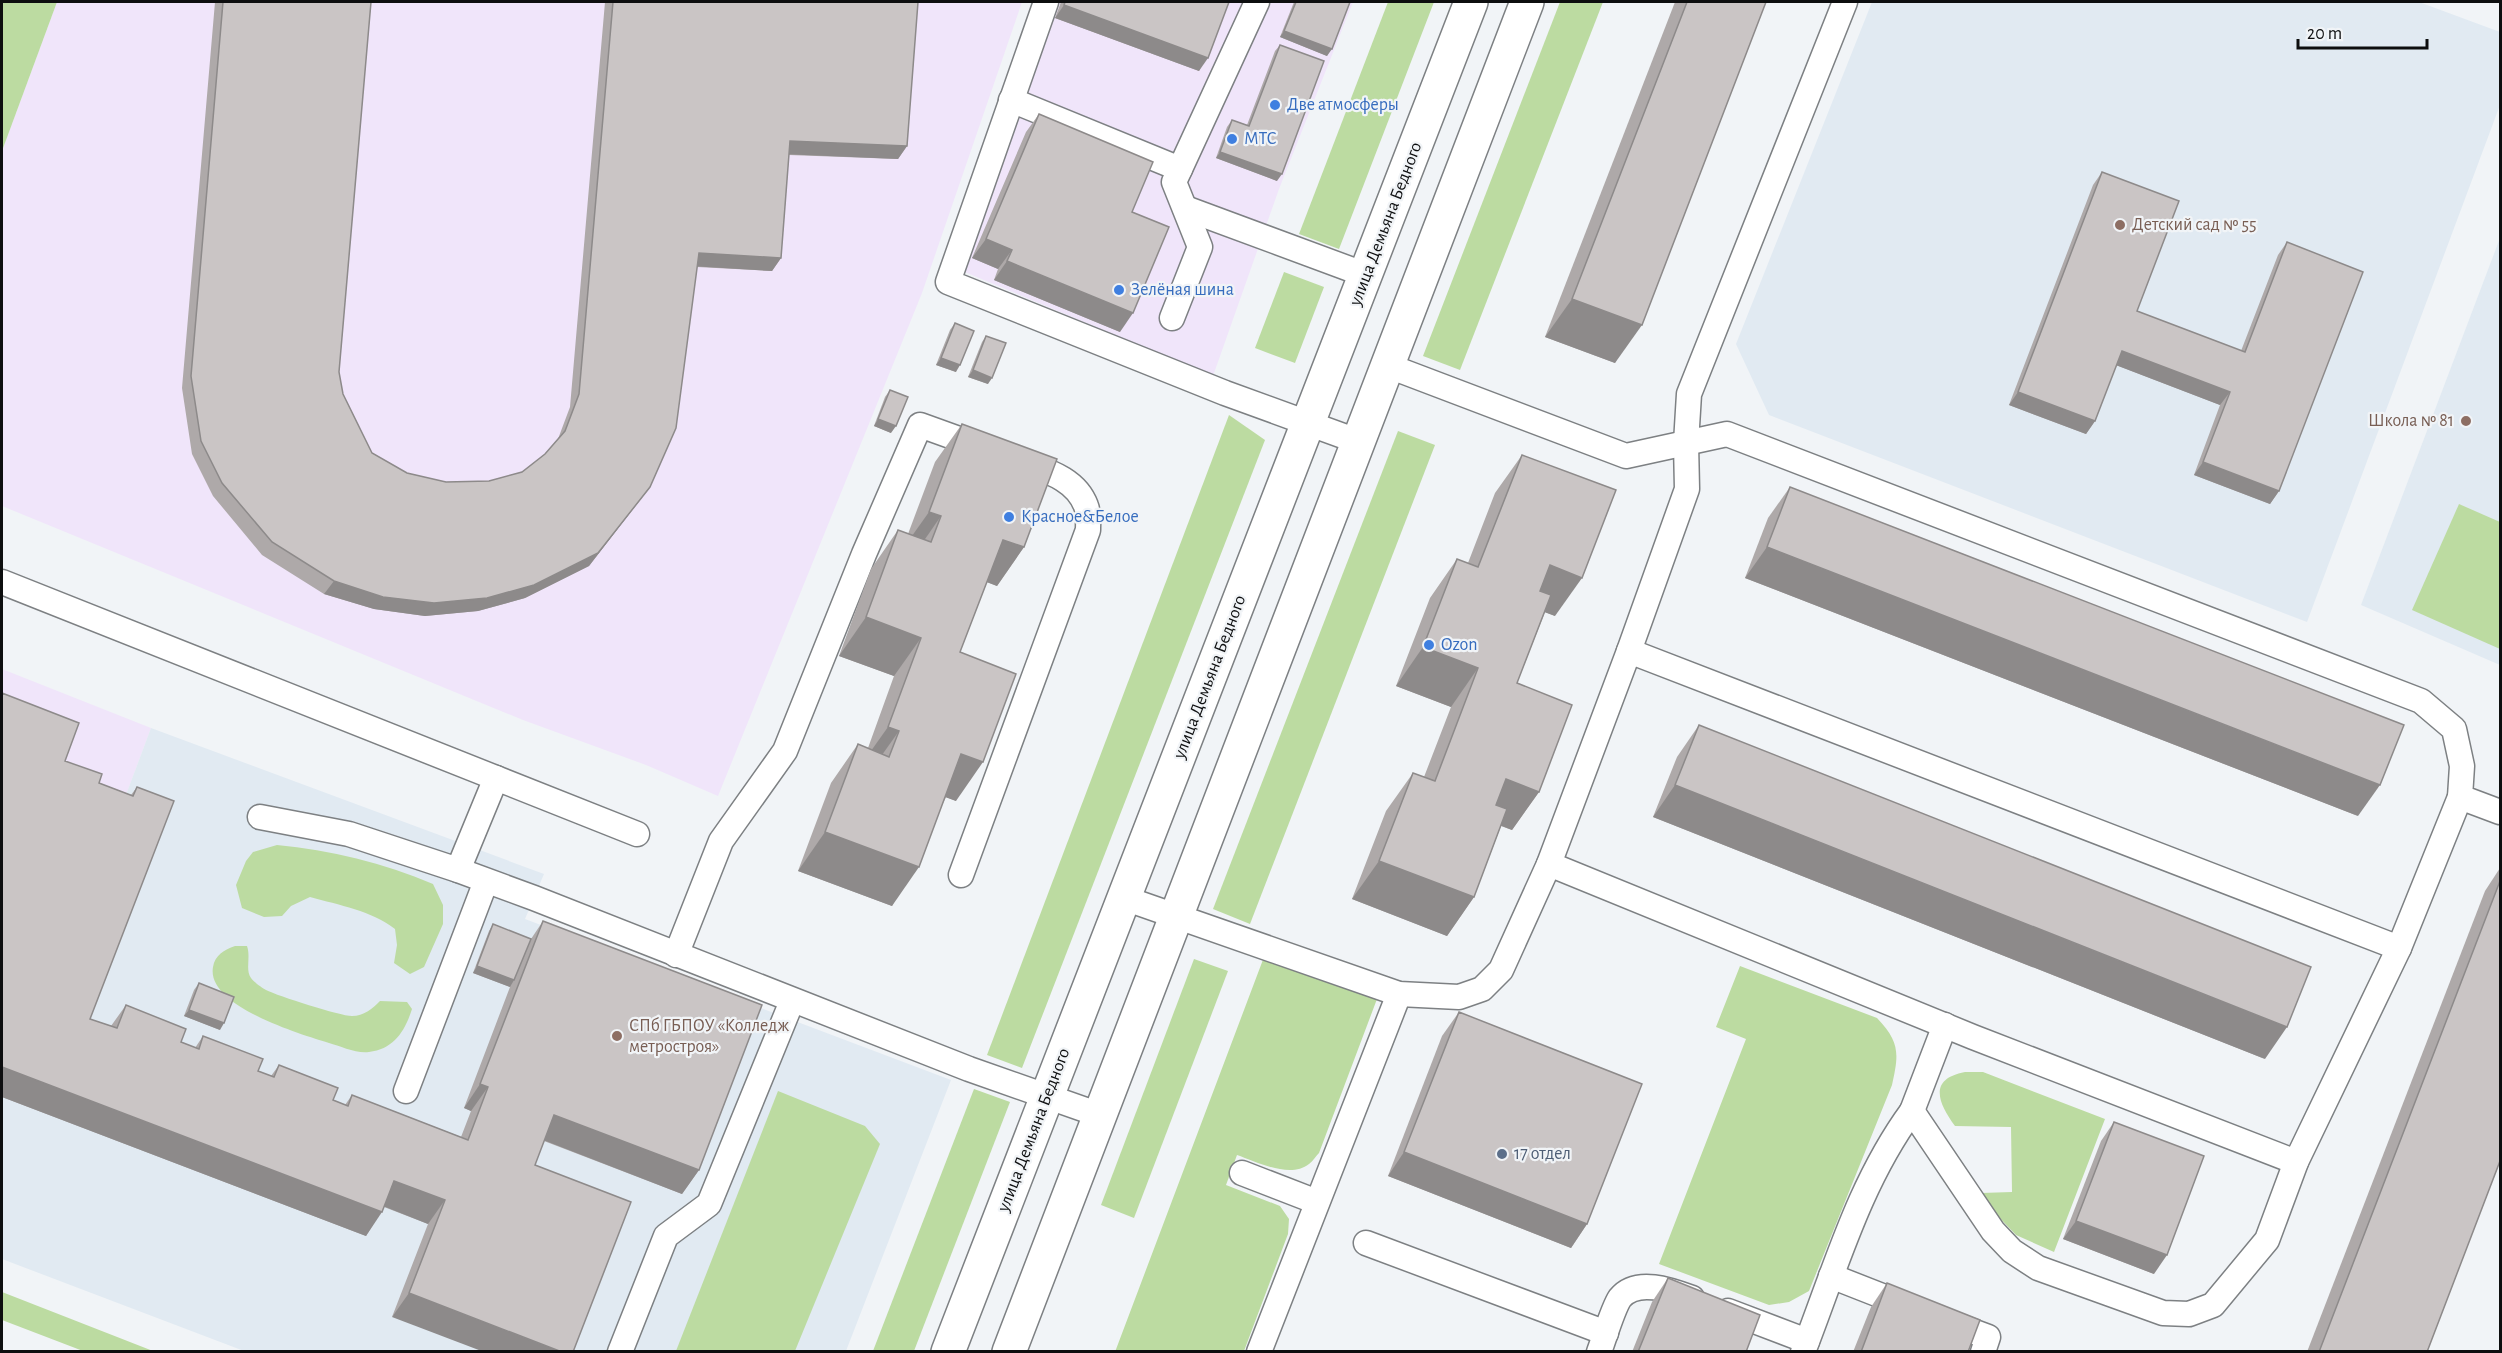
<svg xmlns="http://www.w3.org/2000/svg" width="2502" height="1353" font-family="'Alegreya Sans',sans-serif">
<rect width="100%" height="100%" fill="#f1f4f7"/>
<g fill="#f0e5fa">
<path d="M57 2H1022L922 293 718 796 646 765 523 720 2 506V151Z"/>
<path d="M1056 2H1353L1279 189 1213 376 960 270Z"/>
<path d="M2 669 151 728 120 811 2 1015Z"/>
</g>
<g fill="#e1eaf2">
<path d="M1872 2H2419L2500 32V105L2307 622 1769 415 1736 344Z"/>
<path d="M2500 238V665L2361 605Z"/>
<path d="M151 728 544 874 525 919 951 1080 846 1351H244L2 1259V1015L120 811Z"/>
</g>
<g fill="#bcdba1">
<path d="M2 2H57L2 151Z"/>
<path d="M1388 2H1434L1339 249 1299 234Z"/>
<path d="M1560 2H1603L1460 370 1423 356Z"/>
<path d="M1284 272 1324 287 1295 363 1255 348Z"/>
<path d="M1229 415 1265 440 1022 1068 987 1055Z"/>
<path d="M1398 431 1435 445 1250 924 1213 909Z"/>
<path d="M2459 504 2500 522V649L2412 610Z"/>
<path d="M277 845C330 850 384 863 433 884L443 905V924L424 967 410 974 394 963 397 945 395 929C372 911 339 905 310 897L291 906 282 916 264 917 242 908 236 885 246 861 253 852Z"/>
<path d="M235 946H247C251 957 245 970 251 978 254 982 262 988 266 990 278 996 340 1016 352 1016 364 1016 372 1009 380 1001L407 1002 412 1009C405 1031 394 1049 369 1052 357 1054 340 1046 329 1043 300 1034 206 1006 213 967 215 955 224 950 235 946Z"/>
<path d="M1264 957 1377 999 1319 1153C1316 1156 1313 1161 1309 1164 1290 1179 1257 1162 1237 1155L1226 1185 1280 1206 1289 1219 1288 1234 1244 1351 1115 1352Z"/>
<path d="M1194 959 1228 971 1134 1218 1101 1205Z"/>
<path d="M1740 966 1877 1018C1900 1042 1899 1054 1892 1085L1809 1291 1789 1302 1769 1305 1659 1264 1746 1039 1716 1027Z"/>
<path d="M1965 1072H1983L2105 1119 2054 1252 2016 1235 1995 1213 1981 1193 2012 1192 2011 1127 1955 1126C1938 1103 1928 1079 1965 1072Z"/>
<path d="M974 1089 1010 1102 914 1351H873Z"/>
<path d="M778 1091 865 1126 880 1144 795 1351H676Z"/>
<path d="M2 1292 153 1351H83L2 1320Z"/>
</g>
<g fill="none" stroke-linecap="round" stroke-linejoin="round">
<g stroke="#7d8083" stroke-width="27">
<g id="service">
<path d="M1046 2 948 282 1225 393 1357 441"/>
<path d="M1011 100 1180 169"/>
<path d="M1185 208 1366 275"/>
<path d="M1172 318 1200 247 1174 182 1257 2"/>
<path d="M1386 365 1626 456 1727 434 2421 701 2454 729 2462 766 2460 797 2500 812"/>
<path d="M2 582 637 834"/>
<path d="M1629 651 2399 948"/>
<path d="M260 817 349 834 458 870 534 898 969 1069 1100 1115"/>
<path d="M1549 864 1973 1037 2296 1162"/>
<path d="M458 870 496 778"/>
<path d="M961 875 1088 530C1088 523 1089 513 1086 506 1076 479 1047 471 1023 462"/>
<path d="M1124 898 1399 994 1459 997 1482 989 1501 970 1549 864 1629 651 1687 489 1686 443 1689 394 1845 2"/>
<path d="M676 955 721 841 785 751 864 554 920 425 981 447"/>
<path d="M406 1091 486 881"/>
<path d="M1912 1111 1945 1025"/>
<path d="M1242 1173 1317 1202"/>
<path d="M1366 1243 1606 1333"/>
<path d="M1831 1276 1910 1307"/>
<path d="M1728 1311 1807 1341"/>
<path d="M1945 1321 1988 1337 1983 1352"/>
<path d="M620 1352 666 1236 709 1204 792 1001"/>
<path d="M1259 1352 1399 994"/>
<path d="M1599 1352C1604 1339 1613 1308 1620 1298 1637 1277 1673 1291 1692 1298"/>
<path d="M1803 1352C1835 1270 1859 1183 1912 1111L1993 1231 2012 1251 2038 1268 2163 1313 2189 1314 2213 1305 2267 1240 2296 1162 2399 948 2460 797"/>
</g>
</g>
<g stroke="#7d8083" stroke-width="36">
<g id="tertiary">
<path d="M948 1352 1471 2"/>
<path d="M1009 1352 1527 2"/>
</g>
</g>
<use href="#service" stroke="#fff" stroke-width="24"/>
<use href="#tertiary" stroke="#fff" stroke-width="33"/>
</g>
<g fill="#aea9a9">
<path d="M215 2H371L339 372 343 394 372 453 407 473 446 482 489 481 522 472 545 454 558 439 570 407 605 2H918L907 146 898 159 789 155 781 258 772 271 697 267 650 487 589 566 525 598 478 611 425 616 374 609 324 594 262 555 213 496 192 454 182 388Z"/>
<path d="M1061 2H1229L1199 71 1055 18Z"/>
<path d="M1294 2H1350L1327 56 1280 37Z"/>
<path d="M1675 2H1766L1615 363 1545 337Z"/>
<path d="M1280 45 1277 181 1216 158 1227 127 1232 120 1247 125 1275 51Z"/>
<path d="M1039 114 1132 212 1120 332 994 280 998 269 972 258 1026 132Z"/>
<path d="M2102 172 2137 311 2241 351 2278 255 2287 242 2279 491 2270 504 2194 475 2220 405 2116 365 2095 421 2086 434 2009 405 2093 185Z"/>
<path d="M955 323 956 372 936 365 950 330Z"/>
<path d="M986 336 988 384 968 377 982 342Z"/>
<path d="M890 390 891 433 874 426 885 397Z"/>
<path d="M962 424 1024 547 997 586 987 582 960 652 956 801 946 797 892 906 798 871 831 783 858 744 868 748 894 676 839 656 871 569 898 530 908 534 935 462Z"/>
<path d="M1522 455 1555 616 1545 612 1517 683 1539 792 1512 830 1501 826 1474 897 1447 936 1352 899 1386 811 1413 773 1424 777 1451 707 1396 686 1430 598 1457 559 1468 563 1495 493Z"/>
<path d="M1790 487 2358 816 1745 578 1768 518Z"/>
<path d="M1699 725 2265 1059 1653 817 1677 757Z"/>
<path d="M65 761 99 783 131 795 137 787 90 1019 111 1026 126 1005 181 1042 195 1048 203 1036 258 1071 271 1076 279 1065 333 1100 345 1105 352 1095 461 1137 471 1111 464 1108 510 987 473 973 489 931 493 924 531 939 543 921 699 1170 682 1194 544 1141 392 1317 428 1224 384 1207 366 1236 2 1097Z"/>
<path d="M2500 868V1161L2427 1352H2307L2485 891Z"/>
<path d="M199 983 220 1030 184 1016 194 990Z"/>
<path d="M1459 1012 1587 1224 1571 1248 1388 1176 1442 1036Z"/>
<path d="M2114 1122 2154 1274 2063 1239 2101 1141Z"/>
<path d="M1668 1278 1746 1352H1632L1652 1302Z"/>
<path d="M1887 1283 1968 1352H1853L1871 1307Z"/>
</g>
<g fill="#8d8a8a">
<path d="M1064 5 1208 58 1199 71 1055 18Z"/>
<path d="M1284 31 1332 49 1327 56 1280 37Z"/>
<path d="M790 141 907 146 898 159 781 154Z"/>
<path d="M1220 152 1282 174 1277 181 1216 158Z"/>
<path d="M986 239 1012 250 998 269 972 258Z"/>
<path d="M699 253 781 258 772 271 690 266Z"/>
<path d="M1007 261 1133 313 1120 332 994 280Z"/>
<path d="M1572 299 1642 325 1615 363 1545 337Z"/>
<path d="M2122 351 2230 392 2220 405 2113 364Z"/>
<path d="M941 358 960 365 956 372 936 365Z"/>
<path d="M973 370 992 378 988 384 968 377Z"/>
<path d="M2018 392 2095 421 2086 434 2009 405Z"/>
<path d="M878 419 896 426 891 433 874 426Z"/>
<path d="M2203 462 2279 491 2270 504 2194 475Z"/>
<path d="M650 487 589 566 525 598 478 611 425 616 374 609 324 594 334 581Z"/>
<path d="M929 512 941 516 914 555 902 550Z"/>
<path d="M1003 540 1024 547 997 586 976 578Z"/>
<path d="M1767 547 2380 785 2358 816 1745 578Z"/>
<path d="M1550 565 1582 578 1555 616 1523 604Z"/>
<path d="M866 617 921 638 894 676 839 656Z"/>
<path d="M1423 647 1478 668 1451 707 1396 686Z"/>
<path d="M888 727 899 731 872 769 861 765Z"/>
<path d="M961 754 983 762 956 801 934 793Z"/>
<path d="M1506 779 1539 792 1512 830 1479 817Z"/>
<path d="M1675 785 2287 1027 2265 1059 1653 817Z"/>
<path d="M825 832 919 867 892 906 798 871Z"/>
<path d="M1379 861 1474 897 1447 936 1352 899Z"/>
<path d="M477 966 514 980 510 987 473 973Z"/>
<path d="M189 1010 224 1023 220 1030 184 1016Z"/>
<path d="M2 1067 382 1212 366 1236 2 1097Z"/>
<path d="M480 1084 488 1087 471 1111 464 1108Z"/>
<path d="M554 1115 699 1170 682 1194 538 1138Z"/>
<path d="M1404 1152 1587 1224 1571 1248 1388 1176Z"/>
<path d="M394 1181 445 1200 428 1224 378 1204Z"/>
<path d="M2076 1221 2167 1255 2154 1274 2063 1239Z"/>
<path d="M409 1293 562 1352H484L392 1317Z"/>
</g>
<g fill="#cac5c5" stroke="#8d8a8a" stroke-width="1.5">
<path d="M223 2H371L339 372 343 394 372 453 407 473 446 482 489 481 522 472 545 454 565 431 579 394 613 2H918L907 146 790 141 781 258 699 253 676 428 650 487 598 553 534 585 487 598 434 603 383 597 334 581 272 542 222 483 201 441 191 376Z"/>
<path d="M1065 2H1229L1208 58 1064 5Z"/>
<path d="M1296 2H1350L1332 49 1284 31Z"/>
<path d="M1687 2H1766L1642 325 1572 299Z"/>
<path d="M1280 45 1324 61 1282 174 1220 152 1232 120 1249 126Z"/>
<path d="M1039 114 1153 162 1132 212 1169 227 1133 313 1007 261 1012 250 986 239Z"/>
<path d="M2102 172 2179 201 2137 311 2245 352 2287 242 2363 272 2279 491 2203 462 2230 392 2122 351 2095 421 2018 392Z"/>
<path d="M955 323 974 331 960 365 941 358Z"/>
<path d="M986 336 1006 343 992 378 973 370Z"/>
<path d="M890 390 908 397 896 426 878 419Z"/>
<path d="M962 424 1057 459 1024 547 1003 540 960 652 1016 674 983 762 961 754 919 867 825 832 858 744 889 757 899 731 888 727 921 638 866 617 898 530 931 542 941 516 929 512Z"/>
<path d="M1522 455 1616 490 1582 578 1550 565 1540 591 1551 595 1517 683 1572 705 1539 792 1506 779 1496 805 1507 809 1474 897 1379 861 1413 773 1435 781 1478 668 1423 647 1457 559 1478 567Z"/>
<path d="M1790 487 2404 725 2380 785 1767 547Z"/>
<path d="M2 693 79 723 65 761 102 774 99 783 133 796 137 787 174 801 90 1019 117 1028 126 1005 186 1029 181 1042 199 1049 203 1036 263 1059 258 1071 274 1077 279 1065 338 1088 333 1100 348 1106 352 1095 468 1140 488 1087 480 1084 543 921 762 1005 699 1170 554 1115 535 1165 631 1202 573 1352H562L409 1293 445 1200 394 1181 382 1212 2 1067Z"/>
<path d="M1699 725 2311 967 2287 1027 1675 785Z"/>
<path d="M2500 881V1161L2427 1352H2319Z"/>
<path d="M493 924 531 939 514 980 477 966Z"/>
<path d="M199 983 234 997 224 1023 189 1010Z"/>
<path d="M1459 1012 1642 1084 1587 1224 1404 1152Z"/>
<path d="M2114 1122 2204 1156 2167 1255 2076 1221Z"/>
<path d="M1668 1278 1760 1315 1746 1352H1638Z"/>
<path d="M1887 1283 1980 1320 1968 1352H1861Z"/>
</g>
<g fill="#3f7fe0" stroke="#f1f4f7" stroke-width="2">
<circle cx="1275" cy="105" r="6"/>
<circle cx="1232" cy="139" r="6"/>
<circle cx="1119" cy="290" r="6"/>
<circle cx="1009" cy="517" r="6"/>
<circle cx="1429" cy="645" r="6"/>
</g>
<g fill="#8d6e63" stroke="#f1f4f7" stroke-width="2">
<circle cx="2120" cy="225" r="6"/>
<circle cx="2466" cy="421" r="6"/>
<circle cx="617" cy="1036" r="6"/>
</g>
<circle fill="#5c6f8a" stroke="#f1f4f7" stroke-width="2" cx="1502" cy="1154" r="6"/>
<g text-anchor="middle" dominant-baseline="central" stroke-width="4.5" stroke-linejoin="round" paint-order="stroke">
<g font-size="18" fill="#366cbe" stroke="#f1f4f7" text-anchor="start">
<text x="1287" y="105">Две атмосферы</text>
<text x="1244" y="139">МТС</text>
<text x="1131" y="290">Зелёная шина</text>
<text x="1021" y="517">Красное&amp;Белое</text>
<text x="1441" y="645">Ozon</text>
</g>
<g font-size="18" fill="#0d0e0f" stroke="#f1f4f7">
<text transform="translate(1386 224) rotate(-69)">улица Демьяна Бедного</text>
<text transform="translate(1210 677) rotate(-69)">улица Демьяна Бедного</text>
<text transform="translate(1034 1130) rotate(-69)">улица Демьяна Бедного</text>
</g>
<g font-size="18" fill="#785e54" stroke="#f1f4f7" text-anchor="start">
<text x="2132" y="225">Детский сад № 55</text>
<text x="2454" y="421" text-anchor="end">Школа № 81</text>
<text x="629" y="1026">СПб ГБПОУ «Колледж<tspan x="629" dy="21">метростроя»</tspan></text>
</g>
<g font-size="18" fill="#4e5e75" stroke="#f1f4f7" text-anchor="start">
<text x="1514" y="1154">17 отдел</text>
</g>
</g>
<rect width="2502" height="1353" fill="none" stroke="#0d0e0f" stroke-width="6"/>
<path d="M2298 39v9h129v-9" fill="none" stroke="#0d0e0f" stroke-width="3"/>
<text x="2307" y="39" font-size="18" fill="#0d0e0f" stroke="#f1f4f7" stroke-width="4.5" paint-order="stroke">20 m</text>
</svg>
